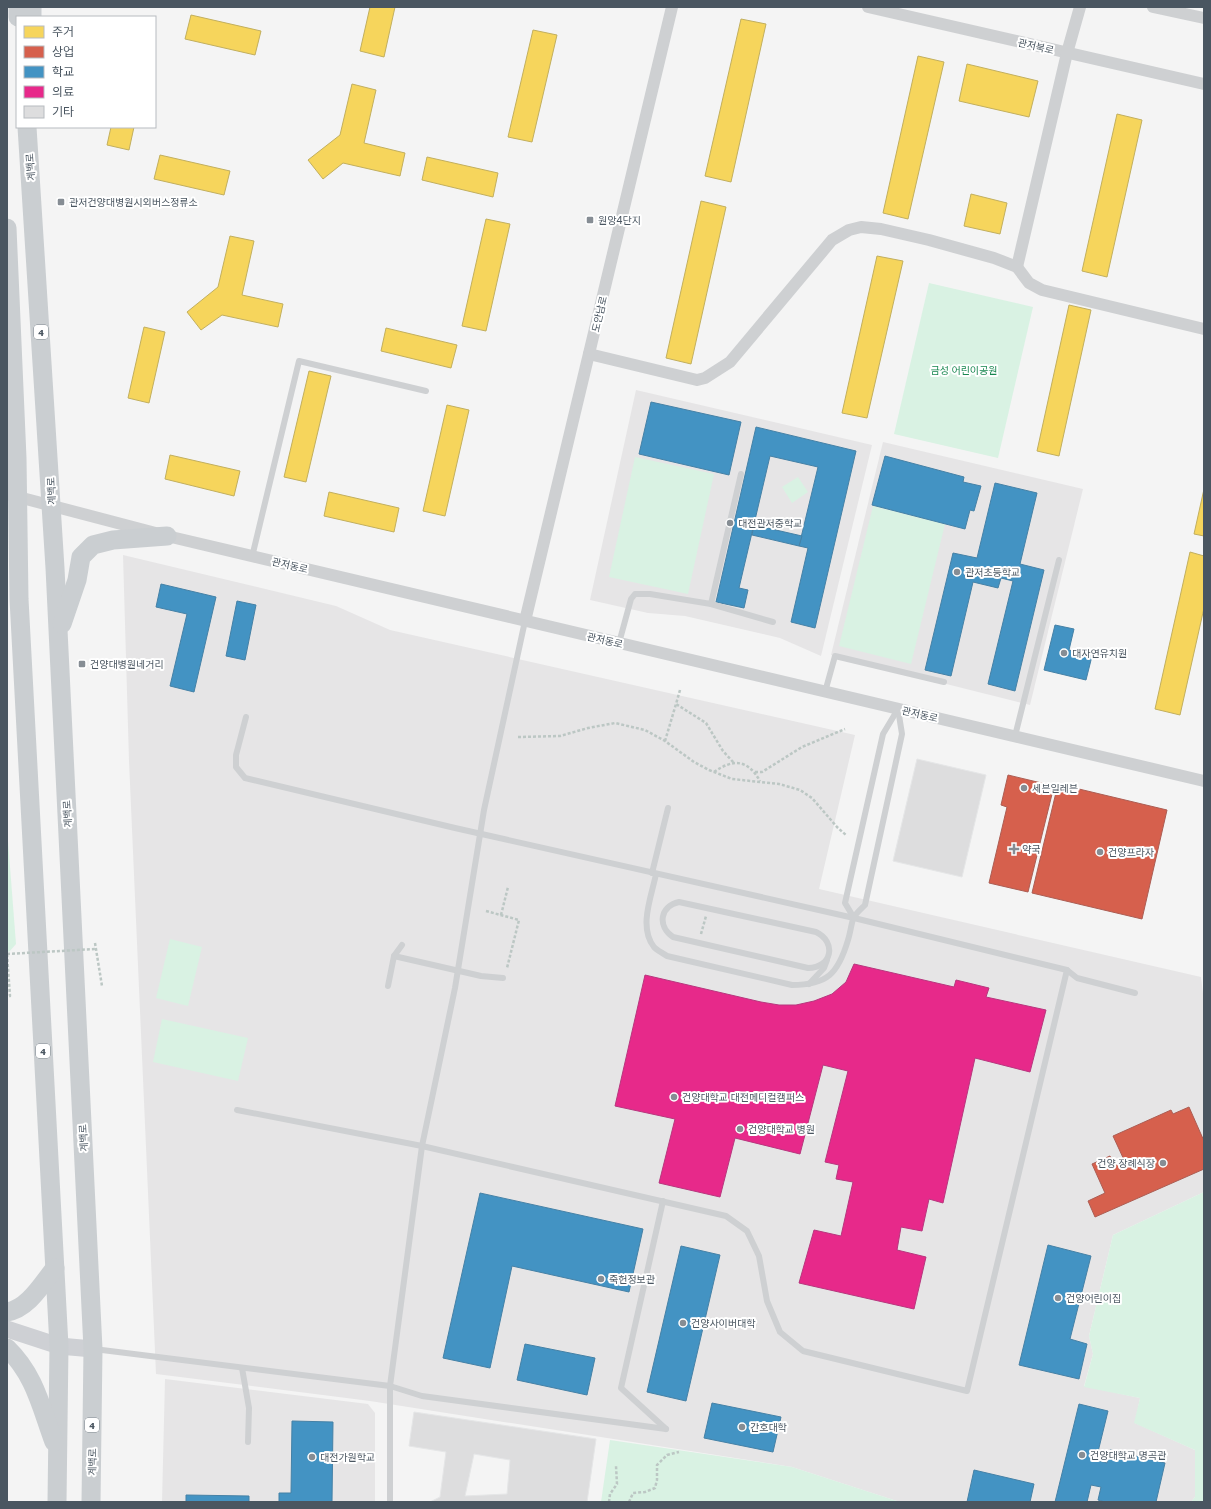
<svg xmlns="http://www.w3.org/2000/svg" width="1211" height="1509" font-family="'Golos Text','Noto Sans KR',sans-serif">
<rect width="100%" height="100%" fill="#f4f4f4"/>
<g fill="#e6e5e6">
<path d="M636 390 872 445 821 656 780 638 685 616 648 613 590 600Z"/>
<path d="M883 442 1083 489 1030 705 831 655Z"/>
<path d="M123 555 336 606 390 630 855 735 819 889 1201 977 1204 1002V1192L1113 1235 1089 1336 1093 1354 1084 1386 1140 1398 1135 1423 1195 1450V1497L1191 1502H900L792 1467 370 1401 156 1374 129 761Z"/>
<path d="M165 1379 368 1404 375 1413V1502H162Z"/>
</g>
<g fill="#d9f2e3">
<path d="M929 283 1033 307 998 458 894 434Z"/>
<path d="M635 457 714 474 688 594 609 577Z"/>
<path d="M798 477 808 492 792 503 782 487Z"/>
<path d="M873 506 945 524 911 664 839 646Z"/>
<path d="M7 828 16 944 9 952 7 951Z"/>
<path d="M170 939 202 947 188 1006 156 998Z"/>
<path d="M162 1019 248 1038 238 1081 153 1062Z"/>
<path d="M1204 1192V1502H1191L1195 1497V1450L1134 1423 1140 1398 1084 1387 1093 1354 1089 1336 1113 1235Z"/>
<path d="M610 1440 792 1467 900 1502H601Z"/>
</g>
<g fill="#f6d55c" stroke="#c2af5e">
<path d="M370 7H395L384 57 360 51Z"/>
<path d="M191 15 261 31 255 55 185 39Z"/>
<path d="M741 19 766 24 731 182 705 176Z"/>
<path d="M533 30 557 35 532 142 508 137Z"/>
<path d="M918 56 944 62 908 219 883 213Z"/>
<path d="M967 64 1038 81 1029 117 959 101Z"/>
<path d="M352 84 376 90 364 143 405 153 400 176 343 163 323 179 308 160 340 135Z"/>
<path d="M1117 114 1142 120 1107 277 1082 271Z"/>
<path d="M111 127H134L129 150 107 145Z"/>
<path d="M160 155 230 171 224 195 154 179Z"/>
<path d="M427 157 498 173 493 197 422 180Z"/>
<path d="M971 194 1007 203 1000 234 964 226Z"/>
<path d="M701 201 726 207 691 364 666 358Z"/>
<path d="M486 219 510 224 486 331 462 326Z"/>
<path d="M230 236 254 241 242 295 283 304 278 327 222 315 201 330 187 312 218 287Z"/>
<path d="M877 256 903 261 867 418 842 413Z"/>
<path d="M1069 305 1091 310 1059 456 1037 451Z"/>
<path d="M144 327 165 332 149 403 128 398Z"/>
<path d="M386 328 457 345 451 368 381 351Z"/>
<path d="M309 371 331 376 306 482 284 477Z"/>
<path d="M447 405 469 410 445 516 423 511Z"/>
<path d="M170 455 240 471 234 496 165 479Z"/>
<path d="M1204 489V536L1194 534Z"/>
<path d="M329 492 399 508 394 532 324 516Z"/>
<path d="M1190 552 1204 556V608L1180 715 1155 709Z"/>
</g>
<g fill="#d6604d" stroke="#ac5d53">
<path d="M1008 775 1054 786 1028 892 989 883 1007 807 1001 805Z"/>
<path d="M1058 784 1167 810 1142 919 1032 893Z"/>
<path d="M1189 1107 1204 1141V1169L1095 1217 1088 1201 1105 1193 1092 1164 1110 1156 1114 1166 1125 1162 1113 1136 1171 1110 1173 1114Z"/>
</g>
<g fill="#4393c3" stroke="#4581a6">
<path d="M651 402 741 422 729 475 639 454Z"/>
<path d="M756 427 856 451 815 628 791 622 808 548 799 546 818 467 770 456 739 588 748 590 744 608 716 602Z"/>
<path d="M885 456 964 477 963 482 981 486 974 511 970 510 965 529 872 505Z"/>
<path d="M995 483 1037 493 1020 564 1044 570 1015 691 988 684 1013 581 1001 578 998 588 973 582 951 676 925 670 953 553 977 558Z"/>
<path d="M754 525 802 536 799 546 752 535Z"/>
<path d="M161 584 216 597 194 692 170 686 187 614 156 607Z"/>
<path d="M237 601 256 605 245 660 226 656Z"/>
<path d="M1055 625 1074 629 1069 650 1092 656 1086 680 1044 670Z"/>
<path d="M480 1193 643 1229 629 1292 512 1266 490 1368 443 1358Z"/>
<path d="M1048 1245 1091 1256 1070 1339 1087 1344 1079 1379 1019 1365Z"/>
<path d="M681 1246 720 1255 686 1401 647 1392Z"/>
<path d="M525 1344 595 1358 587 1395 517 1380Z"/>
<path d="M712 1403 781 1417 773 1452 704 1438Z"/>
<path d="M1079 1404 1108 1411 1096 1460 1107 1463 1110 1450 1165 1463 1156 1502H1105L1098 1500 1101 1487 1091 1485 1087 1502H1055Z"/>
<path d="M292 1421 333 1422 332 1502H279V1493H291Z"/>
<path d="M974 1470 1034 1484 1030 1502H1031H967Z"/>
<path d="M186 1495 249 1496V1502H186Z"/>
</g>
<path fill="#e7298a" stroke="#b8367e" d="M854 964 954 987 956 980 989 988 986 997 1046 1010 1030 1072 975 1058 943 1203 929 1199 922 1231 901 1227 897 1250 926 1257 914 1309 799 1283 814 1230 841 1236 853 1182 836 1179 839 1165 825 1162 848 1071 823 1065 800 1154 735 1138 720 1197 659 1183 675 1119 615 1106 645 975 761 1002 779 1005H796L814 1001 832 994 846 982Z"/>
<g fill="#ddddde" stroke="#e5e6e7" fill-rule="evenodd">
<path d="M917 759 986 775 962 877 893 861Z"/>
<path d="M414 1412 596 1439 587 1502H430L440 1497 446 1452 409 1446ZM474 1454 510 1460 507 1494 465 1496Z"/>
</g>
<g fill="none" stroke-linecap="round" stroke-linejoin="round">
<g stroke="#bcc7c4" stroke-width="2.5" stroke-dasharray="3 2" stroke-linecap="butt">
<path d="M680 690 676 704 706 723 723 751 734 763"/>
<path d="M518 737 560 736 588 728 615 723 645 730 665 741 694 762 709 770 732 779 779 784 800 790 812 798 837 827 847 836"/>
<path d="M665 741 676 704"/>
<path d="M714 772C734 758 748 760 760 781"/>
<path d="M755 772H762L802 747 845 729"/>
<path d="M486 911 519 920 507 968"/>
<path d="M501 915 508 887"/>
<path d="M701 934 706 916"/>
<path d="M95 943 102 986"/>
<path d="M7 954 10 996H7"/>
<path d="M609 1502 610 1494 617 1484 616 1466"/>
<path d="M629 1502 633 1493 645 1492 655 1488 657 1480V1465L667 1455 679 1452"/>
</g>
<g stroke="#ced0d2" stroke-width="6">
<path d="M252 557 299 361 426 391"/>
<path d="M711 604 773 622"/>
<path d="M619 643 631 599 635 594H650L711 604 741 474"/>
<path d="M825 692 835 656 944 682"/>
<path d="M246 717 236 755V767L245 778 455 828 854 918 1067 970 1077 978 1135 993"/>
<path d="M1015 736 1059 560"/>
<path d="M652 873 668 808"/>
<path d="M656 874C652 895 638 927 654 947 656 950 663 953 667 956L792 985C827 985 838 974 848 940 850 934 851 926 853 919 855 914 861 909 865 905L902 734 898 709"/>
<path d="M679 902 816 932C837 942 832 968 808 968L673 937C657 926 660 906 679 902Z"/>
<path d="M854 918 845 903 883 734 898 709"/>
<path d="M394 956 481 976 503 978"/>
<path d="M809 984 824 968 827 960"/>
<path d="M388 986 394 956 402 945"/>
<path d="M237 1110 422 1146 726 1216 747 1231 759 1256 767 1301 780 1332 803 1351 967 1391 1067 970"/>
<path d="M663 1201 621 1388 666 1429"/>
<path d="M94 1349 390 1386 422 1396 666 1429"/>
<path d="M242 1368 249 1408 248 1442"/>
<path d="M390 1502V1386L422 1146 455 988 484 810 525 621"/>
</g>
<g stroke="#ced0d2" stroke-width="12">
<path d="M868 7 1204 84"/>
<path d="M1153 7 1204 18"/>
<path d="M1017 267 1067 53 1080 7"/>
<path d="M589 354 697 380 705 378 730 362 832 240 849 230 861 227 881 229 929 240 994 258 1017 267 1029 283 1042 290 1204 329"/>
<path d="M7 494 167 536 1204 781"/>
<path d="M525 621 672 7"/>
</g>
<path stroke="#ced0d4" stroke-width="17" d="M7 1329 59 1346 93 1349"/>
<g stroke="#caced1" stroke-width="19">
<path d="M18 7V17"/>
<path d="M32 7V17"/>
<path d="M27 127 55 568 93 1349 91 1502"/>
<path d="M7 228 17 458 19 599 59 1346 57 1502"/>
<path d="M62 624 77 580 81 557 93 545 113 540 167 536"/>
<path d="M7 1312C28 1309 42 1284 55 1268"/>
<path d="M7 1348C35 1375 41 1407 54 1442"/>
</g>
<path stroke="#bcc7c4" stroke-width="2.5" stroke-dasharray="3 2" stroke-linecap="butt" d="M7 954 95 949"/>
</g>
<g fill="#868d94" stroke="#fff" stroke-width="1.5">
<rect x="57" y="198" width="8" height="8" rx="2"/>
<rect x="586" y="216" width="8" height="8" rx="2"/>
<circle cx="730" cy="523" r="4"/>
<circle cx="957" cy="572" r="4"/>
<circle cx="1064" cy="653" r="4"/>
<rect x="78" y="660" width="8" height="8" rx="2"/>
<circle cx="1024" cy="788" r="4"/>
<path d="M1012 843h4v4h4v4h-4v4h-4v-4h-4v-4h4z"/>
<circle cx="1100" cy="852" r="4"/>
<circle cx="674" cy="1097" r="4"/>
<circle cx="740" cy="1129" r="4"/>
<circle cx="1163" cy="1163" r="4"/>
<circle cx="601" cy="1279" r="4"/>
<circle cx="1058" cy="1298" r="4"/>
<circle cx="683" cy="1323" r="4"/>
<circle cx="742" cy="1427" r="4"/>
<circle cx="1082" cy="1455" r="4"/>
<circle cx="312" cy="1457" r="4"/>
</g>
<g text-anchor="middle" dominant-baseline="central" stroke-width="4" stroke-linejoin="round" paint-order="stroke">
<g fill="#fff" stroke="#808990" stroke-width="1">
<rect x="34" y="325" width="14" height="14" rx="3"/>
<rect x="36" y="1044" width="14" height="14" rx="3"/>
<rect x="85" y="1418" width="14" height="14" rx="3"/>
</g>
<g font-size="9" font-weight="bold" fill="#4a5661">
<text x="41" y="332">4</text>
<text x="43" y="1051">4</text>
<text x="92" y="1425">4</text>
</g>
<g font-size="10" fill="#4a5661" stroke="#fff">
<text transform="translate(1036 46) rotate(13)">관저북로</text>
<text transform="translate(30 167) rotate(-94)">계백로</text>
<text transform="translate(599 314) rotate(-77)">도안남로</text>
<text transform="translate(51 491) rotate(-92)">계백로</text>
<text transform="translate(290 565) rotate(13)">관저동로</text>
<text transform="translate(605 640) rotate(13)">관저동로</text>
<text transform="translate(920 714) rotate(13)">관저동로</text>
<text transform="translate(67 814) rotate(-93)">계백로</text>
<text transform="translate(83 1138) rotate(-93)">계백로</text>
<text transform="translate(92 1462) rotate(-89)">계백로</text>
</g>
<g font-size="10" fill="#4a5661" stroke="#fff" text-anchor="start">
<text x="69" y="202">관저건양대병원시외버스정류소</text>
<text x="598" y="220">원앙4단지</text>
<text x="738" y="523">대전관저중학교</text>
<text x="965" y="572">관저초등학교</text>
<text x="1072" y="653">대자연유치원</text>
<text x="90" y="664">건양대병원네거리</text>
<text x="1032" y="788">세븐일레븐</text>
<text x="1022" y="849">약국</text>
<text x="1108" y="852">건양프라자</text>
<text x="682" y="1097">건양대학교 대전메디컬캠퍼스</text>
<text x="748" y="1129">건양대학교 병원</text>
<text x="1155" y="1163" text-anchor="end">건양 장례식장</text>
<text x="609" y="1279">죽헌정보관</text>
<text x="1066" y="1298">건양어린이집</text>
<text x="691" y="1323">건양사이버대학</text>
<text x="750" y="1427">간호대학</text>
<text x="1090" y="1455">건양대학교 명곡관</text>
<text x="320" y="1457">대전가원학교</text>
</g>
<g font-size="10" fill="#17864f" stroke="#fff">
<text x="964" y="370">금성 어린이공원</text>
</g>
</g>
<rect width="1211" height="1509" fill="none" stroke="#4a5661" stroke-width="16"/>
<rect x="16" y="16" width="140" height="112" fill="#ffffff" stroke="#b7bbc0"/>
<rect x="24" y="26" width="20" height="12" fill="#f6d55c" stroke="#b7bbc0"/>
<text x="52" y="36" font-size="12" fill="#4a5661">주거</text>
<rect x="24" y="46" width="20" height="12" fill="#d6604d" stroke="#b7bbc0"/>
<text x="52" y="56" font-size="12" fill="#4a5661">상업</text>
<rect x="24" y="66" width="20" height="12" fill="#4393c3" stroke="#b7bbc0"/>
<text x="52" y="76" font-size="12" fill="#4a5661">학교</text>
<rect x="24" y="86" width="20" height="12" fill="#e7298a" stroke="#b7bbc0"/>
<text x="52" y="96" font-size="12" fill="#4a5661">의료</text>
<rect x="24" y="106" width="20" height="12" fill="#ddddde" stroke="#b7bbc0"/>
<text x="52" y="116" font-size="12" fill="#4a5661">기타</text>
</svg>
